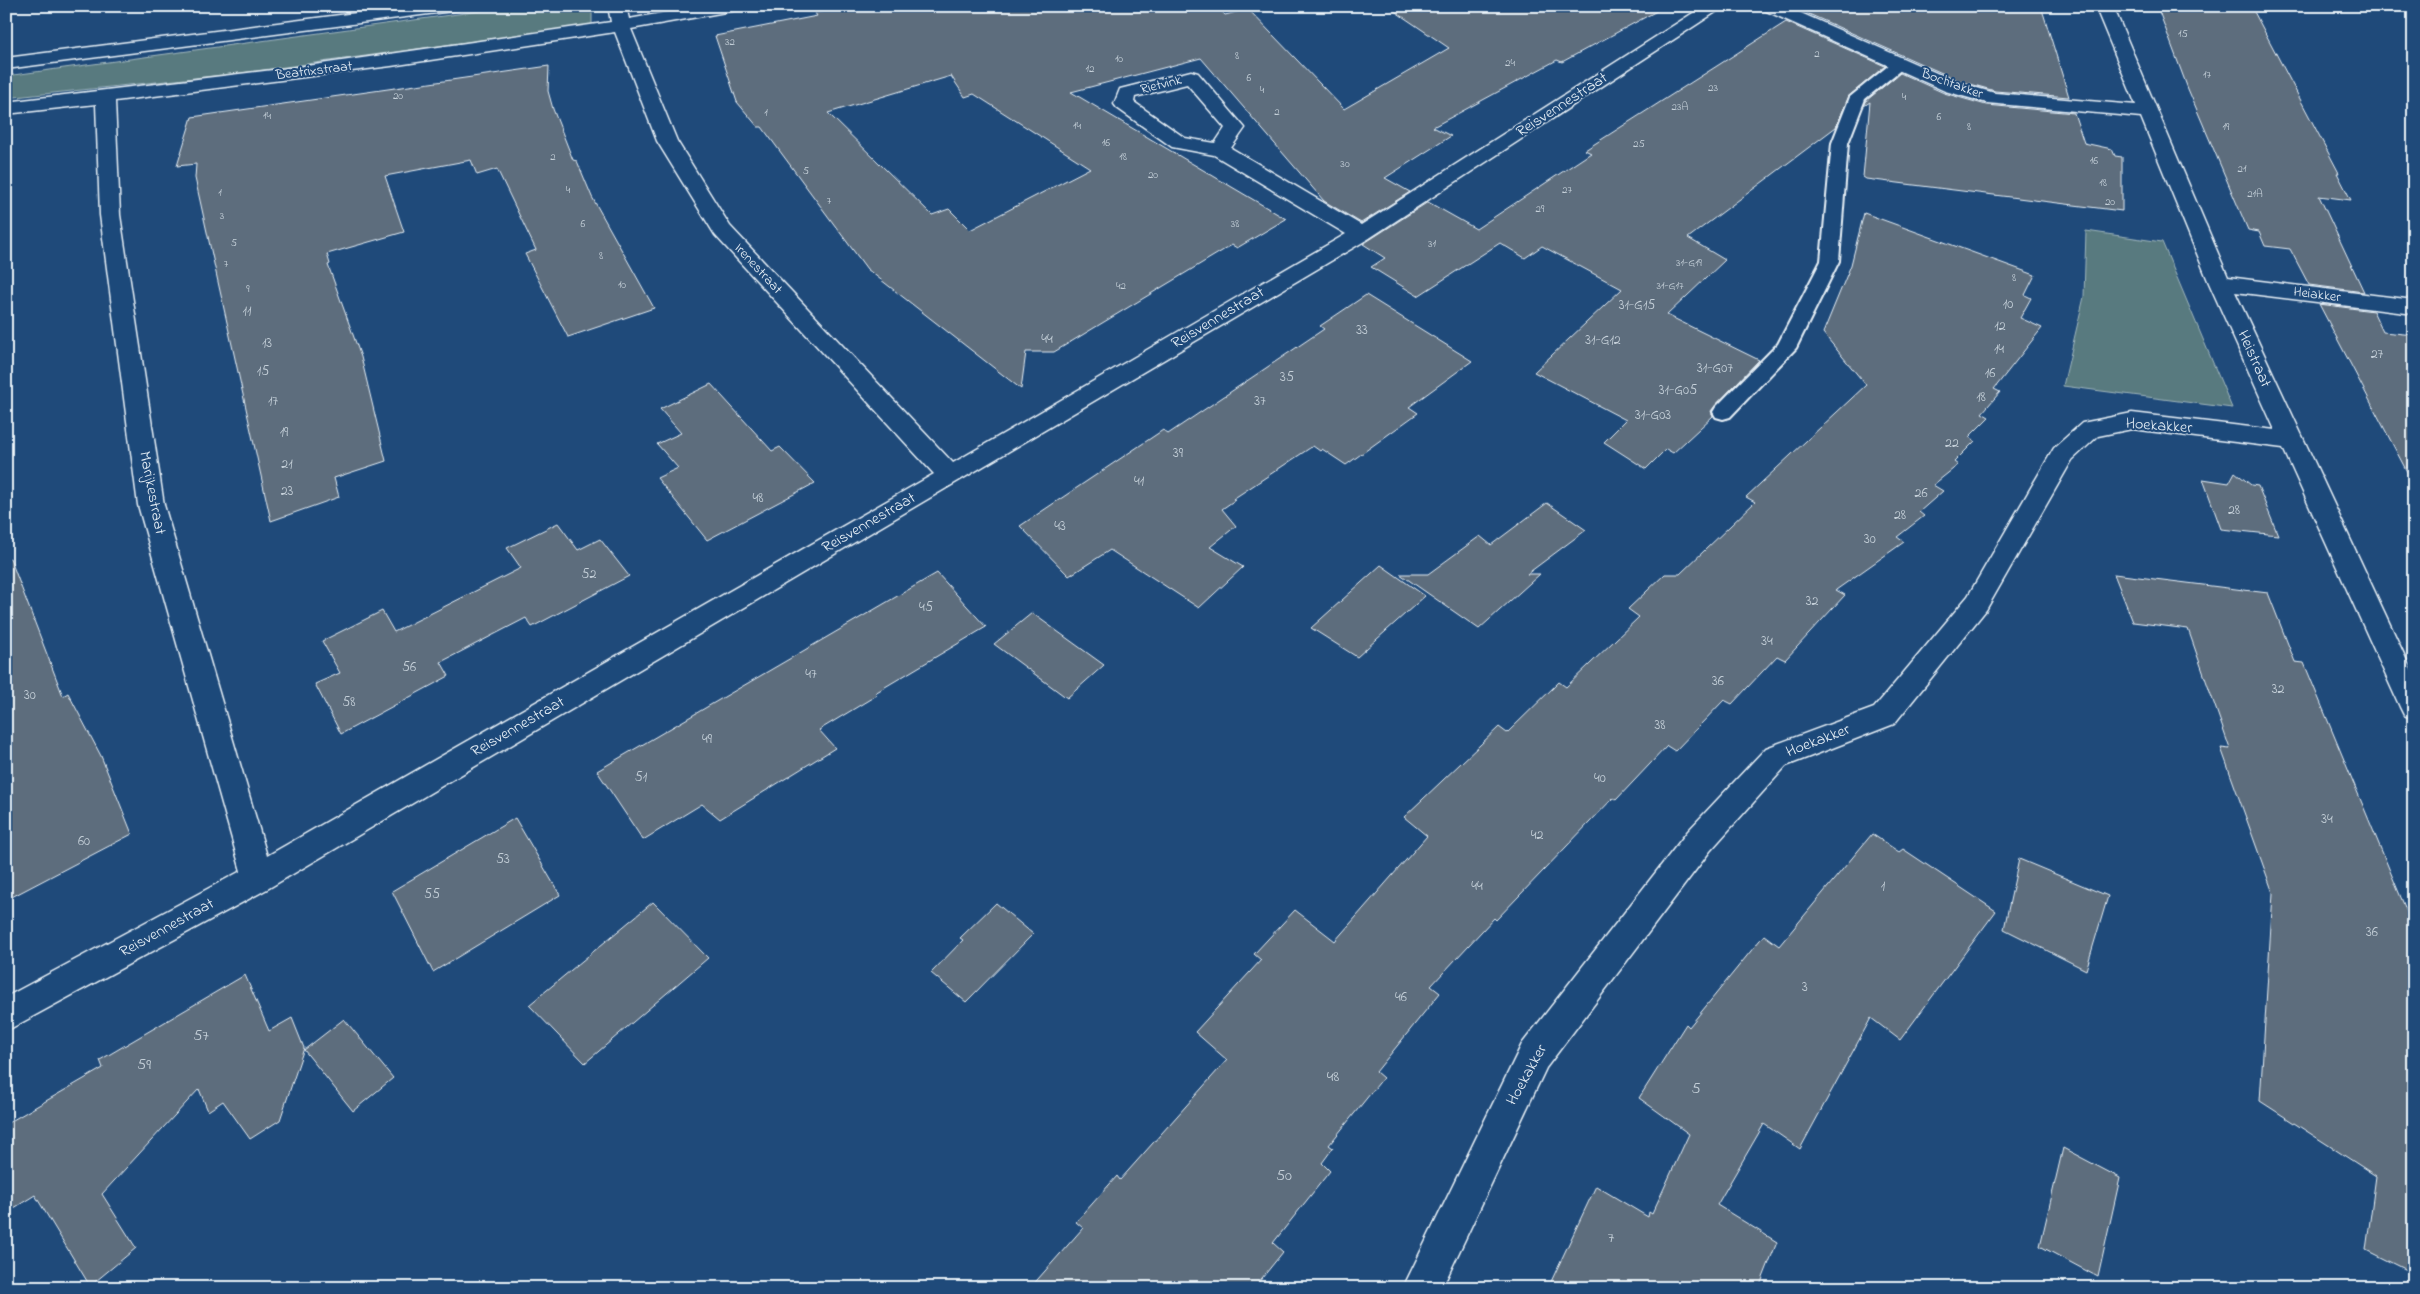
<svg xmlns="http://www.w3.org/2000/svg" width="2420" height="1294" font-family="'Indie Flower',sans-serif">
<rect width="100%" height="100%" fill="#1f4a7a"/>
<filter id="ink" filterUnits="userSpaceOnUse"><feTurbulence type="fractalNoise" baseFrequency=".02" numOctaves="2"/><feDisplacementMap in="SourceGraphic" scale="10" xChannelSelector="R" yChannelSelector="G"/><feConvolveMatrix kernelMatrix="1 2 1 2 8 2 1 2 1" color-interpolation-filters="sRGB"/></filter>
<g filter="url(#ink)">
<g fill="#587a7f" stroke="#a0b6bc">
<path d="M516 6H592V25L241 73 6 98V76Z"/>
<path d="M2086 231 2162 242 2232 408 2063 386 2084 297Z"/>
</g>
<g fill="#5d6d7d" stroke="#e8f1f8" fill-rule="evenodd">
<path d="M849 6H1216L1225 15 1248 9 1344 109 1449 48 1387 6H1666L1562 62 1557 60 1433 127 1451 136 1385 178 1410 192 1361 223 1324 201 1201 58 1071 92 1286 219 1237 248 1232 245 1054 352H1026L1021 389 867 269 762 127H758L737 102 715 36 817 16 815 13ZM951 76 965 97 974 94 1090 168 970 230 949 209 932 215 828 113Z"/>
<path d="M1810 6H2041L2069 97 1995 91 1960 81 1802 11Z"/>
<path d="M2157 6H2251L2339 173H2337L2351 200 2319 196 2364 292 2309 285 2290 249 2265 246 2259 232 2248 230 2188 89Z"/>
<path d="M1786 22 1885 66 1849 96 1836 127 1688 238 1725 260 1667 315 1759 360 1715 406 1711 411 1713 416 1673 453 1666 449 1646 469 1604 442 1626 420 1534 372 1622 289 1542 246 1525 258 1500 243 1418 296 1371 267 1385 258 1363 244 1428 202 1476 229 1591 153 1585 150Z"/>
<path d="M549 66 548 91 553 109 573 160 577 161 592 197 654 308 568 337 525 254 536 250 497 169 477 175 471 160 385 176 404 232 327 254 330 264 328 265 361 357 386 461 334 478 339 497 271 521 195 178 196 164 177 166 192 117Z"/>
<path d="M1900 73 1944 93 1986 105 2074 113 2084 143 2112 149 2115 156 2122 157V211L1866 179 1863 177 1870 102 1864 106 1867 100Z"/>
<path d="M1864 213 2035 275 2025 295 2031 298 2020 318 2042 328 1994 389 2000 392 1982 413 1989 417 1969 437 1975 441 1954 462 1958 465 1933 485 1943 491 1919 512 1924 516 1897 537 1904 542 1836 590 1845 595 1785 660 1777 656 1732 704 1724 700 1675 751 1667 746 1616 800 1613 798 1496 920 1494 918 1431 986 1440 993 1376 1072 1383 1078 1329 1145 1333 1148 1322 1163 1330 1171 1273 1243 1283 1252 1254 1288H1030L1083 1228 1076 1222 1117 1176 1120 1180 1227 1060 1195 1032 1261 960 1254 954 1295 910 1335 941 1427 836 1404 817 1499 727 1507 733 1559 682 1566 687 1639 617 1628 609 1665 574H1680L1755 502 1746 497 1866 385 1823 333 1851 265Z"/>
<path d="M1366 295 1472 361 1409 407 1418 413 1346 465 1322 449 1320 451 1313 446 1233 499 1235 500 1222 509 1236 526 1210 547 1243 567 1199 608 1110 550 1069 576 1020 526 1163 430 1168 434 1324 329 1320 326Z"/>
<path d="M2319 304 2373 311 2383 332 2414 335V485Z"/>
<path d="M711 384 772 451 780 447 815 483 707 540 657 478 678 468 657 444 681 433 660 409Z"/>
<path d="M2235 472 2251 485 2258 486 2278 535 2221 529 2203 479 2229 483Z"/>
<path d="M1547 503 1586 530 1527 574H1540L1479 629 1400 574H1428L1480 536 1491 545Z"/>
<path d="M558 523 578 550 600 539 629 576 532 627 526 618 441 662 449 676 341 734 315 684 340 673 322 641 382 611 394 632 521 568 507 548Z"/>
<path d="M10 558 63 696 68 693 101 756 132 834 6 900V559Z"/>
<path d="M1381 565 1425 596 1357 657 1311 628Z"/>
<path d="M937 573 986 627 875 693 877 695 819 730 835 748 720 819 702 804 643 840 597 771Z"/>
<path d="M2114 574 2268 593 2295 662 2304 663 2414 929V1274L2366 1250 2376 1176 2260 1101 2273 893 2221 748 2230 749 2188 629 2133 622Z"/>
<path d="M1032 613 1104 665 1067 698 994 644Z"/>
<path d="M515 818 560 895 433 972 392 891Z"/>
<path d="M1872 834 1899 852 1903 849 1996 911 1900 1040 1871 1018 1800 1149 1764 1124 1717 1205 1777 1242 1759 1288H1548L1596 1186 1648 1217 1649 1212 1652 1214 1689 1134 1639 1098 1686 1024 1689 1027 1764 935 1779 946Z"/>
<path d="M2019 859 2108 896 2086 970 2004 929Z"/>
<path d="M653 902 708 958 585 1063 529 1005Z"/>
<path d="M996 903 1033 934 966 1002 931 973 963 940 960 938Z"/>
<path d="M245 975 269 1031 292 1018 304 1048 280 1120 250 1139 223 1101 208 1111 199 1089 102 1194 136 1248 90 1286 35 1195 6 1213V1124L103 1068 100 1060Z"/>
<path d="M344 1019 393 1078 353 1111 304 1050Z"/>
<path d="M2063 1148 2120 1178 2098 1277 2040 1246Z"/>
</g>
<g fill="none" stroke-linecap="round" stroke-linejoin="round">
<g stroke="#e8f1f8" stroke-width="4">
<path id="service" d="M1900 59 1908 64 1865 99 1848 143 1839 261 1796 348 1730 417 1723 419 1716 417 1713 412 1716 407 1778 344 1821 261 1832 143 1850 97 1894 61Z"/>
</g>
<g stroke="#e8f1f8" stroke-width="3">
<g id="minor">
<path d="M410 6H461L458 10 452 11 6 69V58Z"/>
<path d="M608 6H626L629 19 701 6H740L737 10 731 11 631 29 677 141 730 226 953 463 1346 234 1214 155 1172 147 1117 108 1114 104 1120 89 1191 71 1198 73 1245 128 1231 148 1361 225 1704 6H1725L1368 239 269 888 6 1031V997L241 871 138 505 100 215 96 104 6 114V102L314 65 611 22ZM615 32 657 141 715 235 934 474 267 856 164 505 120 215 115 101 391 66ZM1187 84 1225 128 1215 143 1185 138 1134 102 1135 97Z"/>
<path d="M1761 6H1785L1959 83 1995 93 2136 105 2095 6H2113L2228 277 2414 300V314L2235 292 2414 676V719L2404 715 2400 707 2283 448 2132 429 2098 436 2072 460 1986 610 1894 724 1786 766 1710 851 1546 1068 1442 1288H1403L1522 1044 1688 831 1766 748 1874 708 1968 596 2054 448 2082 423 2132 413 2275 430 2209 283 2141 117 1987 103 1945 91 1764 10Z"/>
</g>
</g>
<use href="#service" fill="#1f4a7a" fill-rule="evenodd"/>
<use href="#minor" fill="#1f4a7a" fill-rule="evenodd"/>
</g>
</g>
<g text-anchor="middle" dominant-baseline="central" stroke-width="4" stroke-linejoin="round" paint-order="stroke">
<g font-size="11" fill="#c5d0d9">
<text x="2183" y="34">15</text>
<text x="730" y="42">32</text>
<text x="1817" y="54">2</text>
<text x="1237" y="56">8</text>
<text x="1119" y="59">10</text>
<text x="1510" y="63">24</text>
<text x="1090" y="69">12</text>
<text x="2207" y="75">17</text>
<text x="1249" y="78">6</text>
<text x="1713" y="88">23</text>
<text x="1262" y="90">4</text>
<text x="398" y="96">20</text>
<text x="1904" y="97">4</text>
<text x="1680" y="107">23A</text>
<text x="1277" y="112">2</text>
<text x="766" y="113">1</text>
<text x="267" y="116">14</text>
<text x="1939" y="117">6</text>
<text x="1077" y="126">14</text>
<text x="1969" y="127">8</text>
<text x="2226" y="127">19</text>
<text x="1106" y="143">16</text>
<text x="1639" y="144">25</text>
<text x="553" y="157">2</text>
<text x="1123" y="157">18</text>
<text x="2094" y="161">16</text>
<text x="1345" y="164">30</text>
<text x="2242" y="169">21</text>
<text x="806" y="171">5</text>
<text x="1153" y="175">20</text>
<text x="2103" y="183">18</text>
<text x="568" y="190">4</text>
<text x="1567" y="190">27</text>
<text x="220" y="193">1</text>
<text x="2255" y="194">21A</text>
<text x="829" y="201">7</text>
<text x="2110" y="202">20</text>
<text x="1540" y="209">29</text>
<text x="222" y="216">3</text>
<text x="583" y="224">6</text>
<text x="1235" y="224">38</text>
<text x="234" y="243">5</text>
<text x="1432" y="244">31</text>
<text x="601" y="256">8</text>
<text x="1689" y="263">31-G19</text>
<text x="226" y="264">7</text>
<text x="2014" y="278">8</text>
<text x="622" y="285">10</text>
<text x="1121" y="286">42</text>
<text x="1670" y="286">31-G17</text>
<text x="248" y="289">9</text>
</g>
<g font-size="14" fill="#e8f1f8" stroke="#1f4a7a">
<text transform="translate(314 71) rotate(-7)">Beatrixstraat</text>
<text transform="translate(1952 84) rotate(20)">Bochtakker</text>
<text transform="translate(1161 85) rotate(-14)">Rietvink</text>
<text transform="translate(758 269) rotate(47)">Irenestraat</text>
<text transform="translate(2317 295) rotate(7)">Heiakker</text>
</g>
<g font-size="14" fill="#c5d0d9">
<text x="2008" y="304">10</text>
<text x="1637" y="305">31-G15</text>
<text x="247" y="311">11</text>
<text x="2000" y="326">12</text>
<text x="1362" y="330">33</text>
<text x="1047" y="339">44</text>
<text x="1603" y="340">31-G12</text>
<text x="267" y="343">13</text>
<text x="1999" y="349">14</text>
<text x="2377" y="354">27</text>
<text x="1715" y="368">31-G07</text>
<text x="263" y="371">15</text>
<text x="1990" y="373">16</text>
<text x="1287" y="377">35</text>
<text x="1678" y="390">31-G05</text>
<text x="1981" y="397">18</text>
<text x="273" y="401">17</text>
<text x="1260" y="401">37</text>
<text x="1653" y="415">31-G03</text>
<text x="284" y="432">19</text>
<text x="1952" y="443">22</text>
<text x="1178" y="453">39</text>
<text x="287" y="464">21</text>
<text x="1139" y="481">41</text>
<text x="287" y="491">23</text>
<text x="1921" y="493">26</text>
<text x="758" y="498">48</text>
<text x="2234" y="510">28</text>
<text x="1900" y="515">28</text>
<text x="1060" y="526">43</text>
<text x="1870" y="539">30</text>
<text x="589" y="574">52</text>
<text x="1812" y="601">32</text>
<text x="926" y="607">45</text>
<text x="1767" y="641">34</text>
<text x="409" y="667">56</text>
<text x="811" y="674">47</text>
<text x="1718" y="681">36</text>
<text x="2278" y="689">32</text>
<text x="30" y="695">30</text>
<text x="349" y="702">58</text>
<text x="1660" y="725">38</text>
<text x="707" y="739">49</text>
<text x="641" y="777">51</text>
<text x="1600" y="778">40</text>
<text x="2327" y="819">34</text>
<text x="1537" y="835">42</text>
<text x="84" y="841">60</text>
<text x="503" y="859">53</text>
<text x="1477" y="886">44</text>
<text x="1883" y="886">1</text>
<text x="432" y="894">55</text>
<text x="2372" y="932">36</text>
<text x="1805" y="987">3</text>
<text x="1401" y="997">46</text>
</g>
<g font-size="16" fill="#e8f1f8" stroke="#1f4a7a">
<text transform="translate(1562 105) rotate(-33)">Reisvennestraat</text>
<text transform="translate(1218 318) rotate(-31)">Reisvennestraat</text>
<text transform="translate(2254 359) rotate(66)">Heistraat</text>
<text transform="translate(2159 426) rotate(4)">Hoekakker</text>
<text transform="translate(152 493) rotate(79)">Marijkestraat</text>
<text transform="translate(869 523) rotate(-30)">Reisvennestraat</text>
<text transform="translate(518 727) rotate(-30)">Reisvennestraat</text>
<text transform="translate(1818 741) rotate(-21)">Hoekakker</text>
<text transform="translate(167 928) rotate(-29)">Reisvennestraat</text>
<text transform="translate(1527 1075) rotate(-61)">Hoekakker</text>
</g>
<g font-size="16" fill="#c5d0d9">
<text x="201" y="1036">57</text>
<text x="144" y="1065">59</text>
<text x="1333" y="1077">48</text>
<text x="1696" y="1089">5</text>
<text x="1284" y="1176">50</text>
<text x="1611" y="1238">7</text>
</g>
</g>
<rect width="2420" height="1294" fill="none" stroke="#1f4a7a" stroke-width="25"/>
<rect x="12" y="12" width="2395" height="1269" fill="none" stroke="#e8f1f8" stroke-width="2" filter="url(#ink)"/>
</svg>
